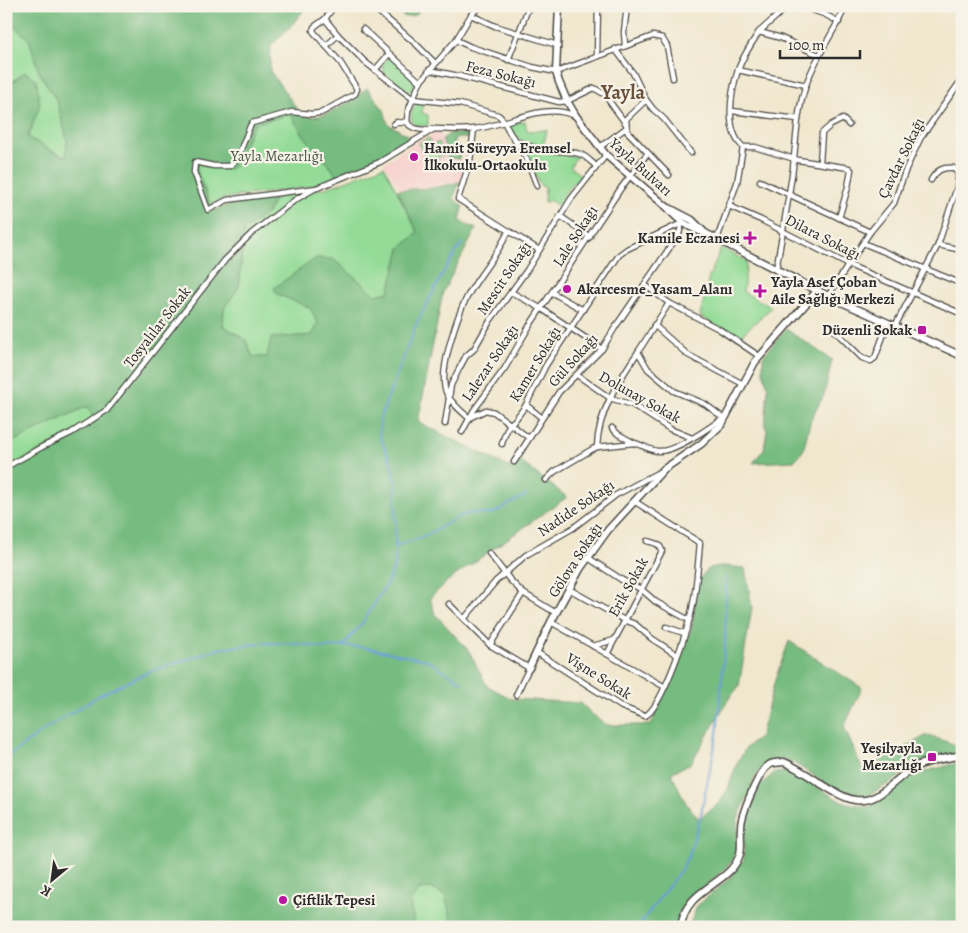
<svg xmlns="http://www.w3.org/2000/svg" width="968" height="933" font-family="Alegreya,serif">
<rect width="100%" height="100%" fill="#f7f3e8"/>
<filter id="ink" filterUnits="userSpaceOnUse"><feTurbulence type="fractalNoise" baseFrequency=".02" numOctaves="2"/><feDisplacementMap in="SourceGraphic" scale="10" xChannelSelector="R" yChannelSelector="G"/><feConvolveMatrix kernelMatrix="1 2 1 2 8 2 1 2 1" color-interpolation-filters="sRGB"/></filter>
<filter id="wash" filterUnits="userSpaceOnUse"><feTurbulence type="fractalNoise" baseFrequency=".0096" numOctaves="4" result="noise"/><feDisplacementMap in="SourceGraphic" scale="20" xChannelSelector="R" yChannelSelector="G"/><feGaussianBlur stdDeviation="1.12" result="paint"/><feColorMatrix in="noise" values="0 0 0 0 0 0 0 0 0 0 0 0 0 0 0 0 0 1.4 0 .05"/><feComposite in="paint" operator="in"/></filter>
<g filter="url(#wash)">
<rect width="100%" height="100%" fill="#f0e7ce"/>
<path fill="#f7d0cc" d="M440 133 448 159 467 160 464 174 460 181 426 187 400 189 384 163 421 139Z"/>
<g fill="#93db96" stroke="#5f8360">
<path d="M6 20 29 39 39 72 57 101 67 140V157L52 151 28 137 33 127 25 72 6 87Z"/>
<path d="M387 58 394 60 415 79 416 82 411 92H408L385 74 382 65Z"/>
<path d="M417 103H423L422 113 428 115V125C409 130 407 115 417 103Z"/>
<path d="M290 114 305 137 332 169 338 178C313 188 283 191 256 194 240 196 224 196 211 205L197 172V163L247 135 254 124Z"/>
<path d="M525 121 527 131 547 130 543 147C528 143 517 141 509 127L510 125Z"/>
<path d="M429 138 432 145 439 142 444 155 437 157 439 161 428 165 419 143Z"/>
<path d="M521 146 546 153 577 156 570 167 583 177 577 184 573 182 557 205 549 200 547 202H544L545 187 541 186Z"/>
<path d="M384 166 418 233 400 248 389 292 376 295 333 259 278 294 310 308 318 323 313 335 271 338 267 357H253L245 339 223 326 224 308 239 287 244 231 268 212 275 198 330 187Z"/>
<path d="M721 248 747 261 743 292 772 307 737 339 700 316 709 277Z"/>
<path d="M88 406 95 421 6 469V444H8Z"/>
<path d="M431 888 445 895 453 927H415L410 902 419 890Z"/>
</g>
<g fill="#76bb7f" stroke="#507355">
<path d="M6 6H307L291 26 271 46 270 71 302 116C308 116 314 117 319 116 334 113 355 98 367 88L384 110 388 124 413 138 380 158 338 178 332 169 305 137 290 114 254 124C245 139 242 156 231 169L221 168 197 163V172L213 211 232 204 275 198 268 212 244 231 239 287 224 308 223 326 245 339 253 357H267L271 338 312 335 318 323 310 308 277 294 274 288 316 258 333 259 376 295 389 292 400 248 418 233 397 190 433 188 460 182 453 198 463 207 460 221 476 229 443 292 418 422 511 468 517 459 567 497 449 580 430 598 435 614 469 651 487 686 512 699 581 703 593 715 607 725H651L692 627 697 581 709 568 722 566 745 568 752 607 739 686 728 700 691 763 671 773 686 803 699 819 720 802 728 789 737 763 746 748 760 737 775 680 789 641 862 688 844 727 863 771 927 735 956 745 961 753 921 762 895 780 860 800 842 794 791 761 776 760 757 773 737 821 738 842 731 863 690 901 680 927H453L445 895 431 888 419 890 410 902 415 927H6V469L95 421 87 406 8 444H6V87L25 72 36 79 40 105 28 137 52 151 66 157 67 140 57 101 39 72 29 39 6 20Z"/>
<path d="M398 6H421L416 15 405 17 398 12Z"/>
<path d="M451 133 469 134V138H454V146L460 147 459 159 448 158 442 139Z"/>
<path d="M786 329 832 360 824 395 811 419 803 451 794 461 753 463 764 449 767 430 765 427 768 387 763 371V356Z"/>
<path d="M962 762 961 924 931 923 927 927H689L697 906 731 877 744 859V828L760 786 774 773 790 771 842 802 868 807 915 774Z"/>
</g>
<g fill="none" stroke-linecap="round" stroke-linejoin="round">
<g stroke="#68a0d6" stroke-width="2">
<path d="M396 546 425 536 462 515 472 513 492 514 526 495"/>
<path d="M343 646 363 622 386 585 395 565 396 482 390 460 379 435 380 418 416 325 444 271 462 243"/>
<path d="M6 758 47 728 100 695 151 671 222 648 266 643 299 644 324 648 343 646 362 647 427 660 462 682"/>
<path d="M643 927 641 923 680 871 689 855 701 814 717 735 725 641 726 576"/>
</g>
</g>
</g>
<g filter="url(#ink)">
<g fill="none" stroke-linecap="round" stroke-linejoin="round">
<g stroke="#494743" stroke-width="7">
<g id="street">
<path d="M334 6 325 19 338 35 365 62 413 99 460 104 498 115C508 121 506 137 522 144 541 152 562 149 580 154 586 156 591 162 596 166"/>
<path d="M372 6 416 44 435 63"/>
<path d="M480 6 471 15 456 40 420 82 408 111 407 121 409 125C417 131 426 130 435 129 448 129 461 131 474 129 506 126 543 101 575 116"/>
<path d="M800 6 824 14 839 22"/>
<path d="M471 15 495 26 557 45"/>
<path d="M325 19 314 27 313 31 326 46"/>
<path d="M363 29 420 82"/>
<path d="M759 32 788 6"/>
<path d="M338 35 326 46 340 62 357 89 355 94 321 113 311 114 292 112 252 123 250 126 238 157 230 166H214L195 162 194 172 208 210 227 200 317 188 380 162 434 129"/>
<path d="M456 40 471 47 532 67 556 72 653 36 662 38 667 46 673 78"/>
<path d="M625 45 624 32 627 6"/>
<path d="M615 49 633 73 646 100 653 109 664 119 691 153"/>
<path d="M597 56 598 6"/>
<path d="M508 60 529 6"/>
<path d="M375 70 389 54"/>
<path d="M429 70 459 76 559 102 567 101 594 88 604 94 626 124"/>
<path d="M738 70 806 85"/>
<path d="M646 100 626 119 627 131 669 175"/>
<path d="M732 111 798 119"/>
<path d="M394 124 397 122 400 123 407 121"/>
<path d="M474 129 470 161 458 199 539 250"/>
<path d="M514 139 527 160 537 186"/>
<path d="M600 147 626 128"/>
<path d="M743 147C724 130 731 92 738 70 743 56 751 44 759 32L781 38 819 55"/>
<path d="M820 162 822 133 831 125 843 119 849 125"/>
<path d="M760 181 870 232"/>
<path d="M729 206 761 220 849 265 962 314"/>
<path d="M560 216 590 237"/>
<path d="M508 232C497 256 479 274 467 297 457 316 438 372 446 392 450 402 461 411 469 418L486 410 494 412 529 438"/>
<path d="M717 239 737 183 743 147H755L798 160 849 168 851 170 848 187 839 218"/>
<path d="M863 243 962 284"/>
<path d="M938 245 962 250"/>
<path d="M776 270C782 236 788 202 793 168 796 140 797 111 806 85 815 58 834 32 846 6"/>
<path d="M645 285 669 303 719 329 759 356"/>
<path d="M511 292 542 309 602 349"/>
<path d="M553 293 583 310"/>
<path d="M828 296 870 232 894 203 906 169 920 139 962 79"/>
<path d="M669 303 638 352 648 369 674 391 705 404 725 419"/>
<path d="M654 325 688 355 743 384"/>
<path d="M829 325 862 358 871 361 875 358 888 323"/>
<path d="M895 326 938 245 957 187 958 174 954 168C942 167 937 170 931 180"/>
<path d="M958 355 962 344"/>
<path d="M577 375 610 398 633 405 670 429 692 438"/>
<path d="M526 405 542 418"/>
<path d="M445 424 451 385 460 367 466 356 474 349 490 321 527 270 571 199 606 155"/>
<path d="M462 432 474 410 505 368 530 325 621 188 647 154"/>
<path d="M634 443C642 445 650 450 657 451 674 453 709 428 723 418"/>
<path d="M502 444 504 437 509 425 515 420 526 405 546 365 619 255 627 249 682 223"/>
<path d="M597 447C598 412 619 380 638 352"/>
<path d="M514 462 559 392 602 349 616 326 679 234 682 223"/>
<path d="M6 467 42 447 71 433 107 410 225 260 252 233 295 200 314 189"/>
<path d="M546 480 554 472 591 450 597 447 634 443 618 434 612 428"/>
<path d="M489 553 510 580 523 593 556 613"/>
<path d="M587 557 622 580 641 589 656 602 689 620"/>
<path d="M569 589 624 620 635 624 651 638 677 655"/>
<path d="M449 604 490 645 529 668 516 695"/>
<path d="M464 619 496 581 526 555 573 528 616 495 661 471"/>
<path d="M551 622 665 687"/>
<path d="M666 627 684 633"/>
<path d="M490 645 523 593"/>
<path d="M593 646 614 640"/>
<path d="M536 652 622 707 645 716C662 708 690 625 693 604 697 584 698 563 700 543L634 501"/>
<path d="M607 654 662 551C660 543 654 543 647 541"/>
</g>
</g>
<g stroke="#494743" stroke-width="9">
<g id="secondary">
<path d="M559 6 556 72 559 82 567 101 576 116 606 155 668 208C678 221 689 228 705 233L828 296 962 356"/>
<path d="M669 208 692 220 704 232"/>
<path d="M529 668 551 622 580 569 608 530 664 469 701 444 722 424 755 362 817 291"/>
<path d="M681 927C685 887 730 886 740 854 742 846 740 836 741 827 741 815 758 772 769 765 773 762 779 763 784 762 805 770 835 797 855 800 881 804 895 776 917 766 930 760 948 758 962 755"/>
</g>
</g>
<use href="#street" stroke="#fff" stroke-width="4.5"/>
<use href="#secondary" stroke="#fff" stroke-width="6"/>
</g>
</g>
<g fill="#b5179e" stroke="#f7f3e8" stroke-width="2">
<circle cx="414" cy="157" r="5"/>
<path d="M747.5 230.5h5v5h5v5h-5v5h-5v-5h-5v-5h5z"/>
<circle cx="567" cy="289" r="5"/>
<path d="M757.5 283.5h5v5h5v5h-5v5h-5v-5h-5v-5h5z"/>
<rect x="917" y="325" width="10" height="10" rx="2.5"/>
<rect x="927" y="752" width="10" height="10" rx="2.5"/>
<circle cx="283" cy="900" r="5"/>
</g>
<g text-anchor="middle" dominant-baseline="central" stroke-width="4.5" stroke-linejoin="round" paint-order="stroke">
<g font-size="15" fill="#2b2b2b" stroke="#f7f3e8">
<text transform="translate(501 74) rotate(14)">Feza Sokağı</text>
<text transform="translate(901 158) rotate(-64)">Çavdar Sokağı</text>
<text transform="translate(641 167) rotate(42)">Yayla Bulvarı</text>
<text transform="translate(575 236) rotate(-57)">Lale Sokağı</text>
<text transform="translate(823 237) rotate(27)">Dilara Sokağı</text>
<text transform="translate(504 278) rotate(-56)">Mescit Sokağı</text>
<text transform="translate(157 327) rotate(-52)">Tosyalılar Sokak</text>
<text transform="translate(573 360) rotate(-48)">Gül Sokağı</text>
<text transform="translate(490 363) rotate(-56)">Lalezar Sokağı</text>
<text transform="translate(535 364) rotate(-59)">Kamer Sokağı</text>
<text transform="translate(640 397) rotate(29)">Dolunay Sokak</text>
<text transform="translate(576 508) rotate(-34)">Nadide Sokağı</text>
<text transform="translate(575 560) rotate(-57)">Gölova Sokağı</text>
<text transform="translate(628 587) rotate(-61)">Erik Sokak</text>
<text transform="translate(599 676) rotate(32)">Vişne Sokak</text>
</g>
<g font-size="15" font-weight="bold" fill="#2b2b2b" stroke="#f7f3e8" text-anchor="start">
<text x="424" y="148">Hamit Süreyya Eremsel<tspan x="424" dy="17">İlkokulu-Ortaokulu</tspan></text>
<text x="740" y="238" text-anchor="end">Kamile Eczanesi</text>
<text x="771" y="282">Yayla Asef Çoban<tspan x="771" dy="17">Aile Sağlığı Merkezi</tspan></text>
<text x="577" y="289">Akarcesme_Yasam_Alanı</text>
<text x="912" y="330" text-anchor="end">Düzenli Sokak</text>
<text x="922" y="748" text-anchor="end">Yeşilyayla<tspan x="922" dy="17">Mezarlığı</tspan></text>
<text x="293" y="900">Çiftlik Tepesi</text>
</g>
<g font-size="15" fill="#455746" stroke="#f7f3e8">
<text x="277" y="156">Yayla Mezarlığı</text>
</g>
<g font-size="20" font-weight="bold" fill="#68523d" stroke="#f7f3e8">
<text x="623" y="92">Yayla</text>
</g>
</g>
<rect width="968" height="933" fill="none" stroke="#f7f3e8" stroke-width="25"/>
<g transform="translate(52 880) rotate(209)" stroke="#f7f3e8" stroke-width="4" paint-order="stroke">
<path d="M0-4L9 19L0 12L-9 19Z" fill="#2b2b2b"/>
<text y="-8" font-size="14" font-weight="bold" text-anchor="middle" fill="#2b2b2b">K</text>
</g>
<path d="M780 50v8h80v-8" fill="none" stroke="#2b2b2b" stroke-width="2.5"/>
<text x="788" y="50" font-size="15" fill="#2b2b2b" stroke="#f7f3e8" stroke-width="4" paint-order="stroke">100 m</text>
</svg>
